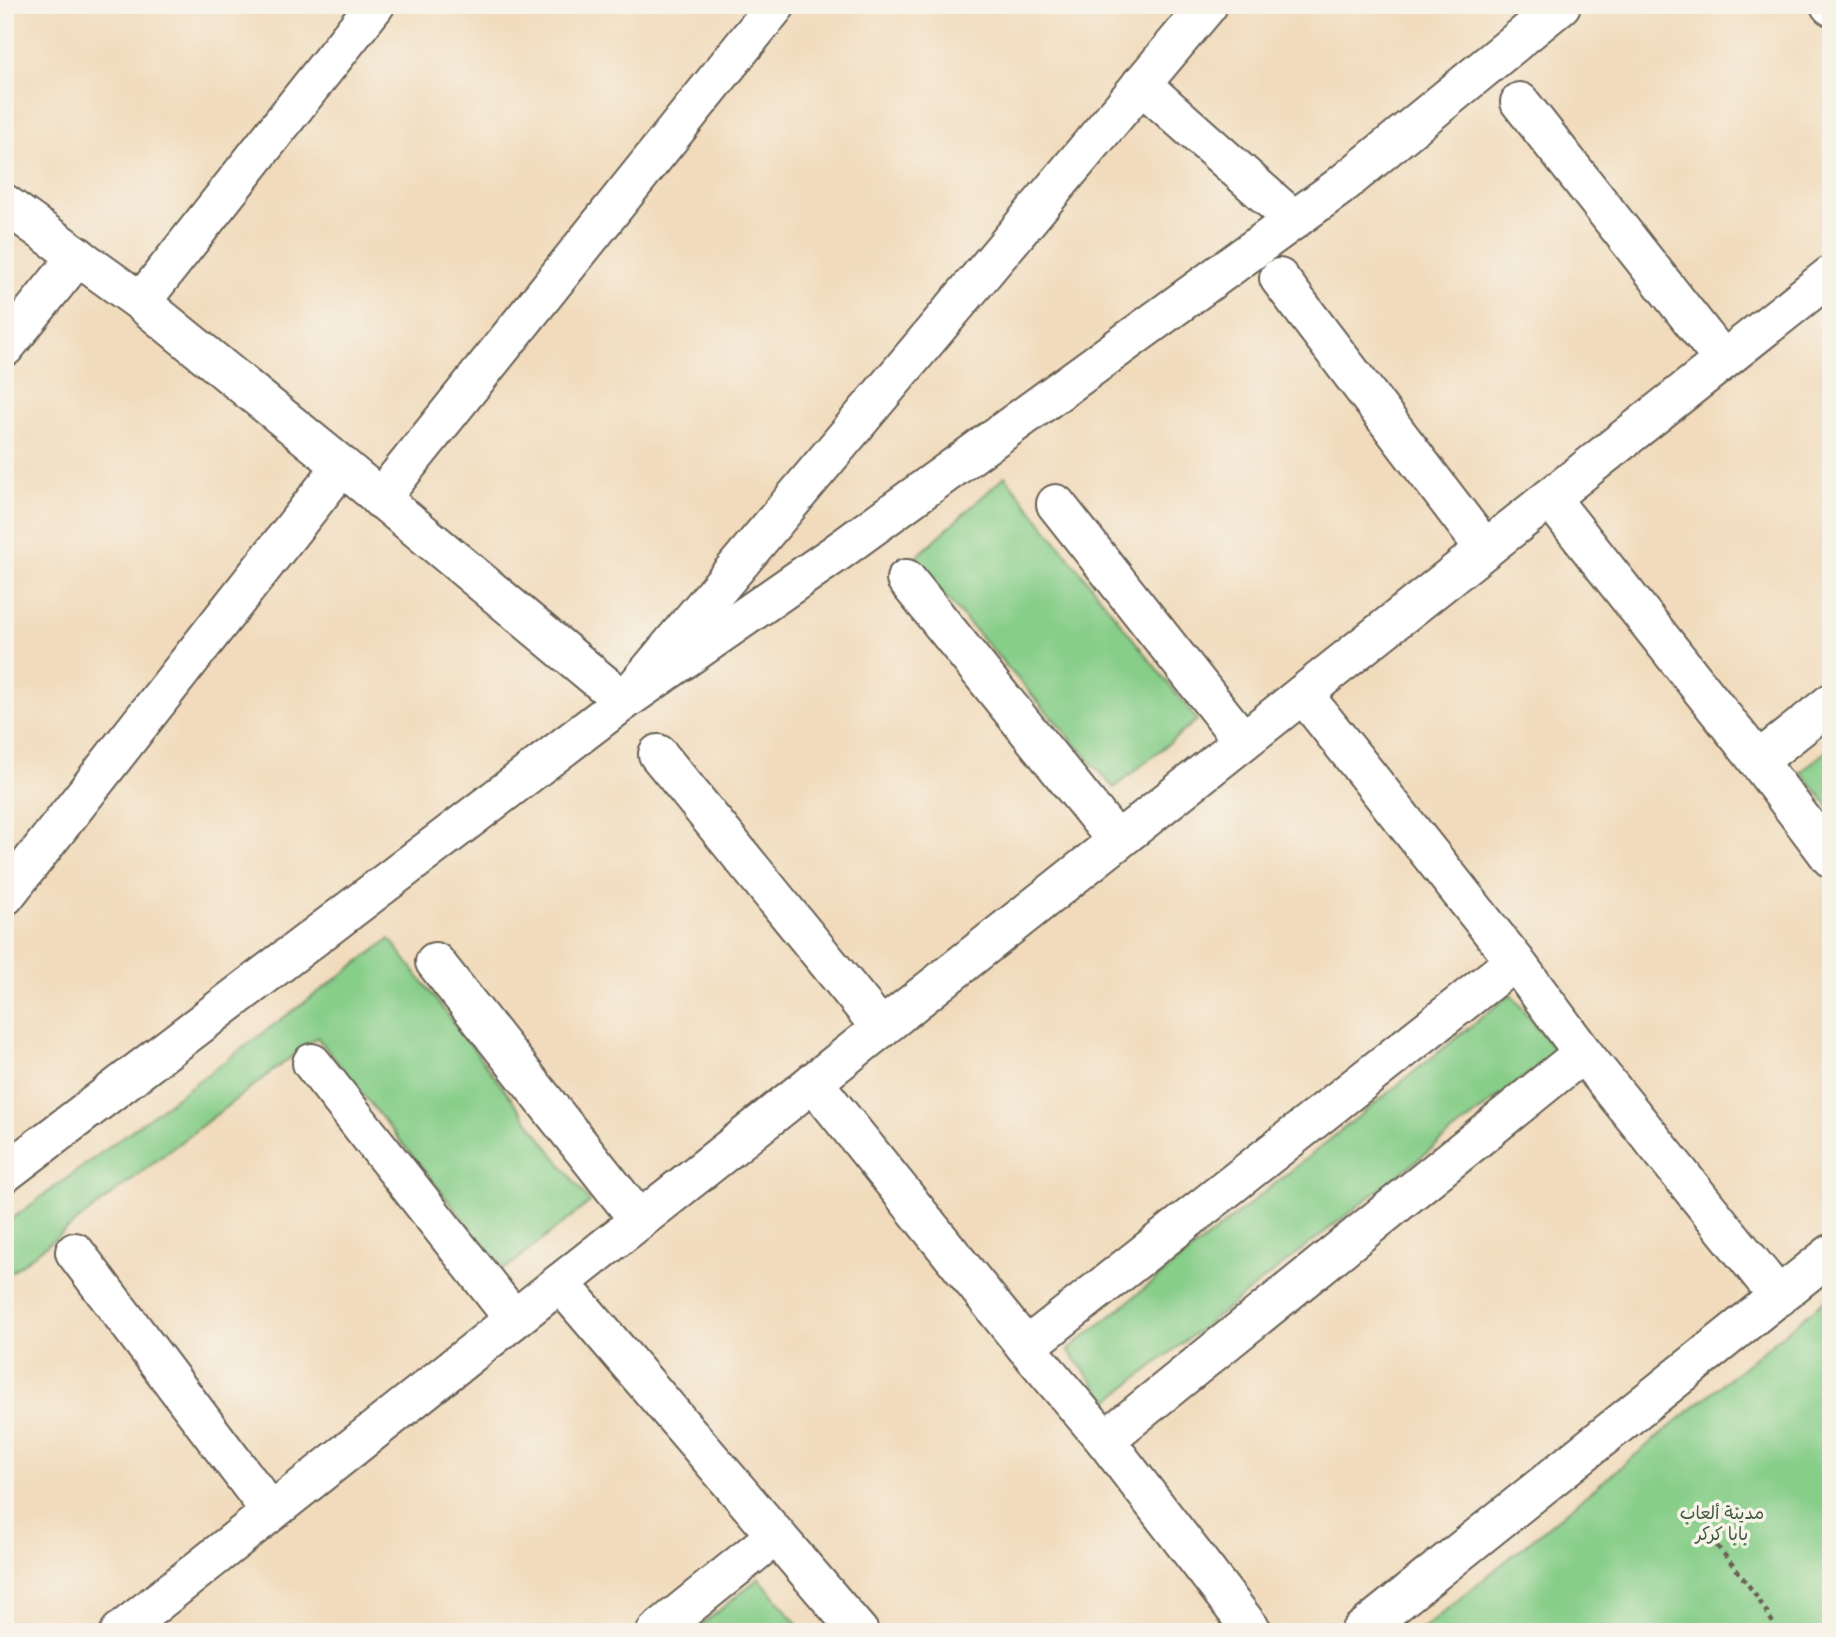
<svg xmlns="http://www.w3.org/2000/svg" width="1836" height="1637" font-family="'Balsamiq Sans','Playpen Sans Arabic',sans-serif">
<rect width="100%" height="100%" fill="#f7f3e8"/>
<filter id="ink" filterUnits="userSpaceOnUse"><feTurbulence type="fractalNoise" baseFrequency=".0143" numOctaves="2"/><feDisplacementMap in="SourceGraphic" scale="14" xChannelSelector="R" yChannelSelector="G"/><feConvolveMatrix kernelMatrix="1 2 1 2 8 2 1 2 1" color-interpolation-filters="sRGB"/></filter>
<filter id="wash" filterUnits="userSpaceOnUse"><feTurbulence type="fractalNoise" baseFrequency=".00686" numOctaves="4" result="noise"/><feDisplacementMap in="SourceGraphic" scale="28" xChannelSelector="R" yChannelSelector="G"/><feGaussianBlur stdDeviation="1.57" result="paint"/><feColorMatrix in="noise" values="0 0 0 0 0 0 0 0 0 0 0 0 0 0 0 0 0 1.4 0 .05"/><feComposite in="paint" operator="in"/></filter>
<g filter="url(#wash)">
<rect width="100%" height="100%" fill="#f1dbbc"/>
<g fill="#87ce89" stroke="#527552" stroke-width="2">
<path d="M1005 476 1197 720 1114 788 913 560Z"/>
<path d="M1831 747V809L1801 772Z"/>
<path d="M390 939 590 1202 504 1270 317 1037 5 1277V1224Z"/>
<path d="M1511 994 1556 1052 1108 1401 1068 1350Z"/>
<path d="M1831 1295V1632H1419Z"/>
<path d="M759 1578 804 1632H693Z"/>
</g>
</g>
<g filter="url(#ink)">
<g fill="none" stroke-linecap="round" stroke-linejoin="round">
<g stroke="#675f54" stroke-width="42">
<g id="minor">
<path d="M1830 5 1831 6"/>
<path d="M1141 84 1294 220"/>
<path d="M1520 102 1723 360"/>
<path d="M5 204 141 302 342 466 624 701 835 554 1339 187 1561 5"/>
<path d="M1279 278 1485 549"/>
<path d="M141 302 375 5"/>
<path d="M5 347 78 256"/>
<path d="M1550 498 1758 761 1831 858"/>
<path d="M380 499 776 5"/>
<path d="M1056 504 1243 741"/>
<path d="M906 579 1117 841"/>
<path d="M1303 694 1515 961 1583 1053 1779 1297"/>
<path d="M658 754 881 1028"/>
<path d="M1758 761 1831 703"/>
<path d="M5 896 342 466"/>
<path d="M435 962 639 1220"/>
<path d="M312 1063 514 1319"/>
<path d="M813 1082 1026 1347 1105 1440 1253 1632"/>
<path d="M5 1173 624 701 1208 5"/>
<path d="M75 1252 271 1512"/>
<path d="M560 1283 859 1632"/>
<path d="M1026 1347 1515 961"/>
<path d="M1105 1440 1583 1053"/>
<path d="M120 1632 1831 275"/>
<path d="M656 1632 776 1535"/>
<path d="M1360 1632 1831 1254"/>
</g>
</g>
<path stroke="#675f54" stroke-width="4.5" stroke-dasharray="5 5" stroke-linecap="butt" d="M1717 1546C1740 1573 1761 1600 1778 1632"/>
<use href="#minor" stroke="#fff" stroke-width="38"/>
</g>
</g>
<g text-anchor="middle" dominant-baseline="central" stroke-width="7" stroke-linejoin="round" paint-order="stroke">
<g font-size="18" fill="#415a42" stroke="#f7f3e8">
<text x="1722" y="1513">مدينة ألعاب<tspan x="1722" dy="21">بابا كركر</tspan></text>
</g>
</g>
<rect width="1836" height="1637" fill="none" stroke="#f7f3e8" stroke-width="28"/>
</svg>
